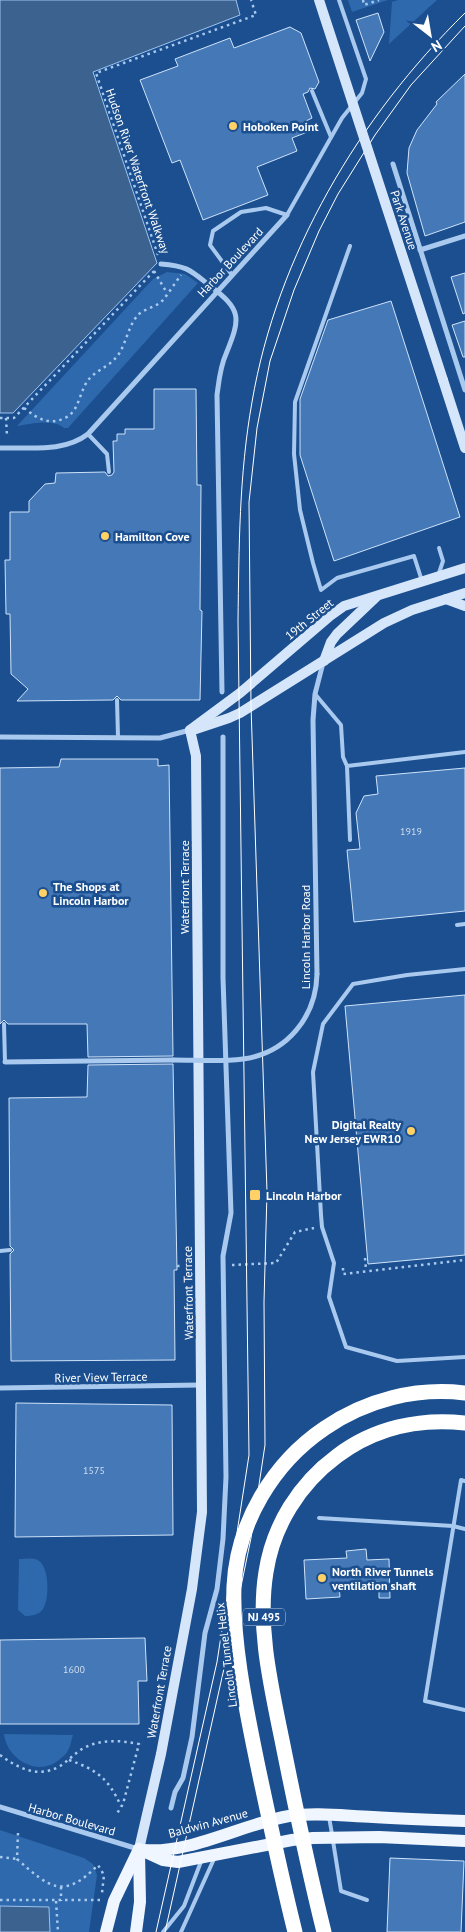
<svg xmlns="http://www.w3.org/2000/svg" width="465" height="1932" font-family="'PT Sans',sans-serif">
<rect width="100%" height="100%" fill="#1b4f8f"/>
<g fill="#2e69ad">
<path d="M348 0H388L352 12Z"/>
<path d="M398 0H437L389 44 392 2Z"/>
<path d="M167 272 185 274 198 283 68 428H64C54 418 29 424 17 426L153 279Z"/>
<path d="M19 1559C24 1559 31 1558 35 1559 50 1562 50 1599 43 1609 39 1615 32 1616 25 1616L18 1610Z"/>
<path d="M4 1734 73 1735C71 1740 71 1746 68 1750 67 1754 63 1756 60 1759 39 1778 7 1760 4 1734Z"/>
<path d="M0 1830 84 1858 93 1864 97 1875 89 1932H50L49 1907 0 1906Z"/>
</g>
<g fill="#3c6290" stroke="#9cc4f0">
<path d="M0 0H236L240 15 93 72 157 263 13 413H0Z"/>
<path d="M0 1906 49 1907 50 1932H0Z"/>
</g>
<g fill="#4478b7" stroke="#cfe3fa">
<path d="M378 13 384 32 370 61 356 20Z"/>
<path d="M290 27 301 33 319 82 315 89 310 88 308 92 303 94 312 118 306 121 310 131 292 138 297 151 257 167 268 195 203 220 180 160 172 163 140 80 178 66 175 59 230 38 234 48Z"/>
<path d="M465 74V222L425 236 407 173 409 148 417 130 437 104 436 102Z"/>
<path d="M465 273V313L463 314 451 277Z"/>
<path d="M391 301 460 517 334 561 300 455V399L328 320Z"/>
<path d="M465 321V357H463L452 325Z"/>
<path d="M154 389H196L197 485H201L200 610 202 611 200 700H121L117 696 113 700 17 701 28 689 11 674 10 614H6L5 560H10V512H29V501L45 484 55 483 56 473 105 472 108 476 112 475 114 472 113 441H117V434H125V429H154Z"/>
<path d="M61 759H158V766L169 765 173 1056 88 1057 87 1024H8L4 1020 0 1024V768L59 767Z"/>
<path d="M465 768V911L354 922 347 850 360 849 356 813 364 796 378 794 376 776Z"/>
<path d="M465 995V1255L368 1264 345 1006Z"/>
<path d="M173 1064 177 1270H174L175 1360 11 1361 10 1254 14 1250 10 1246 9 1098 87 1097 88 1065Z"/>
<path d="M16 1403 172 1405 173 1535 15 1537Z"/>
<path d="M366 1549 367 1560 389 1559 390 1598H379V1582L339 1585 340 1597 306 1599 304 1560 347 1558 346 1551Z"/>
<path d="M145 1638 147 1681H138L139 1724H0V1640Z"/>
<path d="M390 1858 464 1861 461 1932H387Z"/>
</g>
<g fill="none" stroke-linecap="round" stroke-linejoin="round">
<g stroke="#a9c9ee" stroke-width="2.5" stroke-dasharray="2.5 4" stroke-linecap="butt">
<path d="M363 0 364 5 379 0"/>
<path d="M158 255 96 73 256 15 251 0"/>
<path d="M154 271 167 293"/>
<path d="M24 408C37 418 48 426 65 418 80 411 79 391 89 379 98 369 113 365 120 352 127 340 129 324 139 314 146 308 157 307 163 300 168 294 175 283 181 275"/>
<path d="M0 418H14L155 270"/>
<path d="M6 418 7 436"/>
<path d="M365 1258 366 1270"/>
<path d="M232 1265 276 1263 295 1232 314 1228"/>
<path d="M177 1266H181"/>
<path d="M343 1268V1274L465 1260"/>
<path d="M0 1755C18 1768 38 1779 60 1766 68 1761 74 1754 82 1749 100 1739 119 1740 139 1744L123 1804 116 1815"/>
<path d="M69 1760C97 1770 108 1778 121 1806"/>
<path d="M18 1833 17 1859C49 1887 63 1901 98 1865L104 1875 102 1893"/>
<path d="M0 1857 17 1859"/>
<path d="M61 1887V1901"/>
<path d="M0 1900H101"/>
<path d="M56 1901 58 1932"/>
</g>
<g stroke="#a9c9ee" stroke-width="4">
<path d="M312 91 331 137"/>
<path d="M350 246 295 402 294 454 300 510 313 563 321 590 337 578 414 556 422 581"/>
<path d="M232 275 210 245 213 231 241 212 266 208 287 215 342 118 362 93 366 79 339 0"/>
<path d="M88 434 107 454 109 472"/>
<path d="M439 573 443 561 439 548"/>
<path d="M315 694 341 725 343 757 347 766"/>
<path d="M117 700 118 737"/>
<path d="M350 840 347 766 465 752"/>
<path d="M457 925 465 924"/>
<path d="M465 969 407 975 353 984 323 1024 313 1072 321 1215 322 1227 334 1263 329 1297 346 1347 397 1361 465 1357"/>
<path d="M4 1024 5 1062"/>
<path d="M0 1251 10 1250"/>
<path d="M465 1481 461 1480 425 1701 465 1710"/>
<path d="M319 1518 453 1526 465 1529"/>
<path d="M329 1817 332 1834"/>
<path d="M333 1841 341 1891 367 1900"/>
<path d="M163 1932 184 1906 202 1859"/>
<path d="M181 1932 214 1859"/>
</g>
<g stroke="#a9c9ee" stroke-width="5">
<path d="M393 164 465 390"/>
<path d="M420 250 465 236"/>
<path d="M161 264C187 266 190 270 209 285 242 310 241 317 226 354 220 367 219 381 217 395L222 692"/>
<path d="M0 448C30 447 63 453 88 434L287 215"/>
<path d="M0 737 160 738 190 730"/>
<path d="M317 974 313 720 315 694 323 663"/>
<path d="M5 1062 173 1060"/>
<path d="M0 1388 201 1385"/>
<path d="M0 1807 138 1849"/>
<path d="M171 1808 175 1792 183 1778 192 1737 205 1633 217 1589 223 1539 226 1477 223 1256 231 1213 223 978V737"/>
</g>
<g stroke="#d6e6fa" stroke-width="10">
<path d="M443 380 465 448"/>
<path d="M446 599 465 606"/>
<path d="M324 661 331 642 337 634 376 597"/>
<path d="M196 729 229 718 240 713 384 623 412 610 465 593"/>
<path d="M190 730 240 693 330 616 344 606 465 568"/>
<path d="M139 1849 161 1754 192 1589 202 1512 196 756 190 730"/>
</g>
<g stroke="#f0f6ff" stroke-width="12">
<path d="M139 1849 163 1860 178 1862 292 1840 313 1838 379 1837 465 1841"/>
<path d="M144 1850C191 1854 242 1824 289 1816 317 1812 345 1816 373 1817 404 1819 434 1820 465 1821"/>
<path d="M106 1932 114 1901 139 1849"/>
<path d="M136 1932 140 1902 139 1852"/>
</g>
<g stroke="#fff" stroke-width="1">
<path d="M156 1932 217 1662 249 1455 238 621C239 548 239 475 252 402 277 255 359 117 465 13"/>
<path d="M165 1932 225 1664 251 1538 265 1445 264 1302 267 1192 251 706 249 502 257 428 270 361 294 290 319 231 338 194 375 135 411 85 465 26"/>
</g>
<path stroke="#a9c9ee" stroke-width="5" d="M173 1060C196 1060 220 1062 243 1059 287 1053 316 1017 317 974"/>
<path stroke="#d6e6fa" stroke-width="10" d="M319 0 443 380"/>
<g stroke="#fff" stroke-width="15">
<path d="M295 1932C281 1876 269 1819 257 1762 246 1708 232 1642 234 1586 237 1523 273 1463 325 1428 366 1400 416 1387 465 1393"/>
<path d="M324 1932C308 1868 295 1805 282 1740 271 1686 257 1627 266 1572 273 1526 299 1484 337 1456 374 1428 419 1418 465 1423"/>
</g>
</g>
<g fill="#ffd166" stroke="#1b4f8f" stroke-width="2">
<circle cx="233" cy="126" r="5"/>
<circle cx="105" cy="536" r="5"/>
<circle cx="43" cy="893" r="5"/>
<circle cx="411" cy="1131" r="5"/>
<rect x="249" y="1189" width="12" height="12" rx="2.5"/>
<circle cx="322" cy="1578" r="5"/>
</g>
<g text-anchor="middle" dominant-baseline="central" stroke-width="5" stroke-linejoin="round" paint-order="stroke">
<g font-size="10" fill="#d0dded">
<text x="411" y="831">1919</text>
<text x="94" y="1470">1575</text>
<text x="74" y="1669">1600</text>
</g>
<rect fill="#1b4f8f" stroke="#bbcadd" stroke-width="1" x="243" y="1608.5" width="42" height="17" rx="4"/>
<g font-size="11" font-weight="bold" fill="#fff">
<text x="264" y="1617">NJ 495</text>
</g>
<g font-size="12" font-weight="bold" fill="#fff" stroke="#1b4f8f" text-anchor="start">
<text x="243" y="126">Hoboken Point</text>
<text x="115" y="536">Hamilton Cove</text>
<text x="53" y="886">The Shops at<tspan x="53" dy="14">Lincoln Harbor</tspan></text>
<text x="401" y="1124" text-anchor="end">Digital Realty<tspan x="401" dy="14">New Jersey EWR10</tspan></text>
<text x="266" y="1195">Lincoln Harbor</text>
<text x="332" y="1571">North River Tunnels<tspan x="332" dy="14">ventilation shaft</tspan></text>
</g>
<g font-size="12" fill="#fff" stroke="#1b4f8f">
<text transform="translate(138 171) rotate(71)">Hudson River Waterfront Walkway</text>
<text transform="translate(404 220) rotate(72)">Park Avenue</text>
<text transform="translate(230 262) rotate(-47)">Harbor Boulevard</text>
<text transform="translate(309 619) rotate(-39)">19th Street</text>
<text transform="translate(184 887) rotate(-90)">Waterfront Terrace</text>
<text transform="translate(305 937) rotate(-90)">Lincoln Harbor Road</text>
<text transform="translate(188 1293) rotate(-91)">Waterfront Terrace</text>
<text transform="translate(101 1377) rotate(-1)">River View Terrace</text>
<text transform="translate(226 1655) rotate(-97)">Lincoln Tunnel Helix</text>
<text transform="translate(159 1692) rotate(-80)">Waterfront Terrace</text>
<text transform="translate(72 1819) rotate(16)">Harbor Boulevard</text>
<text transform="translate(208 1823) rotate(-15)">Baldwin Avenue</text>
</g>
</g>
<g transform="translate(430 35) rotate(149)" stroke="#1b4f8f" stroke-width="4" paint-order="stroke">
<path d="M0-4L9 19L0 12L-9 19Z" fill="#ffffff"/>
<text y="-8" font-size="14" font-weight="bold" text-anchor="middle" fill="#ffffff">N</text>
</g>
</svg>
